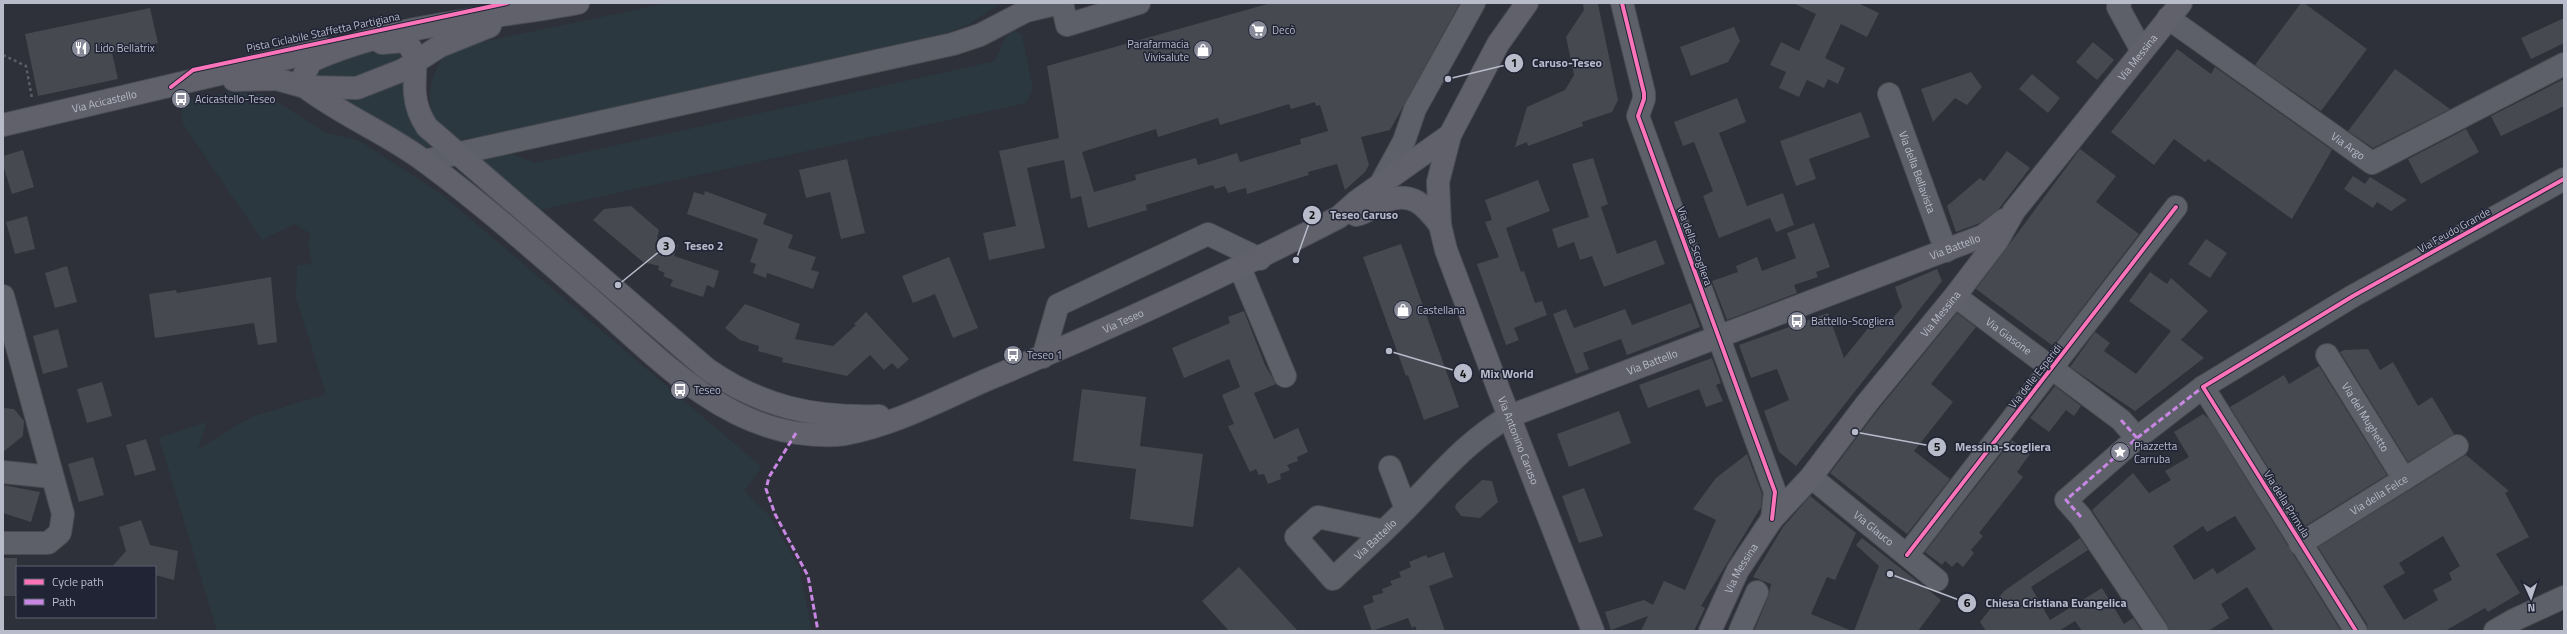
<svg xmlns="http://www.w3.org/2000/svg" width="2567" height="634" font-family="'Titillium Web',sans-serif">
<rect width="100%" height="100%" fill="#2e303a"/>
<g fill="#2b3840">
<path d="M668 3H1002L969 24 947 33 489 136 458 140C451 135 442 129 437 122 421 99 434 68 449 49Z"/>
<path d="M1013 30 1022 35 1033 89 1026 103 535 211 477 164 476 154 501 149 535 163 995 61 1005 38Z"/>
<path d="M396 46 400 47 405 61 342 84 314 76 325 60Z"/>
<path d="M408 74 419 133 430 144 429 149 335 94Z"/>
<path d="M236 92 264 94 327 133 358 140 440 193 762 467 744 491 769 515 799 567 812 631H217L159 438 207 422 198 449 251 417 326 394 296 298 297 265 312 264 308 243 310 234 295 224 262 240 183 124 181 113 186 100Z"/>
</g>
<g fill="#474951" fill-rule="evenodd">
<path d="M1271 3H1460L1390 130 1361 137 1369 165 1365 172 1345 190 1337 164 1308 172 1309 175 1247 194 1246 188 1228 193 1225 186 1215 189 1213 185 1146 205 1147 210 1088 228 1081 196 1071 199 1064 160 1027 168 1045 248 989 260 983 233 1016 226 999 151 1059 138 1047 66ZM1315 102 1316 106 1320 105 1328 131 1300 139 1301 144 1240 162 1237 153 1198 165 1196 158 1135 175 1136 180 1094 192 1082 152 1156 129 1158 137 1218 118 1220 125 1289 104 1291 109Z"/>
<path d="M1793 3H1858L1879 13 1867 37 1841 24 1825 58 1845 68 1838 84 1828 79 1824 88 1807 80 1799 97 1779 88 1786 72 1770 65 1781 42 1799 51 1816 14Z"/>
<path d="M2301 3H2304L2367 49 2321 111 2255 65Z"/>
<path d="M1583 4H1598L1618 100 1612 112 1582 122 1583 126 1528 146 1527 142 1515 147 1527 107 1565 90 1574 75 1566 37 1584 10Z"/>
<path d="M150 8 158 43 112 53 118 79 38 96 25 34Z"/>
<path d="M2564 18V43L2531 59 2521 38Z"/>
<path d="M1734 27 1740 41 1728 62 1691 76 1680 47Z"/>
<path d="M2093 42 2114 60 2097 80 2076 62Z"/>
<path d="M2177 49 2211 74 2215 67 2332 150 2292 219 2208 159 2205 162 2174 139 2154 165 2111 132Z"/>
<path d="M2395 69 2450 109 2373 148 2348 131Z"/>
<path d="M1971 72 1982 87 1967 105 1955 98 1933 122 1921 89Z"/>
<path d="M2032 74 2060 98 2048 113 2019 89Z"/>
<path d="M2564 79V106L2501 136 2491 116Z"/>
<path d="M1737 98 1746 122 1719 133 1747 206 1783 193 1794 225 1776 232 1770 218 1719 238 1703 196 1713 191 1694 142 1683 146 1674 122Z"/>
<path d="M1861 112 1870 137 1809 159 1816 179 1796 186 1780 141Z"/>
<path d="M2466 129 2479 152 2421 184 2408 159Z"/>
<path d="M2080 149 2116 176 2096 202 2139 234 2053 346 1976 289Z"/>
<path d="M23 150 34 187 12 194 3 165V156Z"/>
<path d="M2007 151 2030 168 1998 210 1980 223 1956 232 1947 206 1980 178 1984 181Z"/>
<path d="M1593 158 1608 204 1601 207 1617 254 1656 240 1665 264 1604 287 1592 256 1580 260 1574 242 1558 248 1552 229 1589 217 1572 164Z"/>
<path d="M847 159 865 233 841 239 830 192 806 198 799 170Z"/>
<path d="M2353 176 2365 184 2370 177 2407 200 2391 211 2377 202 2373 208 2344 189Z"/>
<path d="M1538 180 1550 211 1506 228 1521 272 1524 271 1535 303 1542 301 1547 315 1514 328 1519 340 1506 345 1477 264 1499 257 1485 222 1492 220 1485 200Z"/>
<path d="M705 191 767 214 763 224 793 235 788 248 816 257 811 270 819 272 813 289 767 273 766 278 753 273 756 264 750 262 758 239 687 214 694 192 704 195Z"/>
<path d="M631 206 659 230 657 238 678 245 674 256 719 271 714 288 707 285 703 297 670 286 673 280 663 276 665 273 658 270 659 266 643 262 593 220 604 209Z"/>
<path d="M27 216 35 249 15 254 6 222Z"/>
<path d="M1814 223 1830 267 1816 272 1818 277 1794 285 1797 293 1727 320 1712 281 1738 272 1736 266 1757 257 1762 271 1796 258 1787 233Z"/>
<path d="M2206 239 2227 253 2210 278 2188 264Z"/>
<path d="M1401 244 1459 407 1424 420 1408 375 1406 376 1363 257Z"/>
<path d="M949 257 978 328 953 338 935 294 913 303 902 276Z"/>
<path d="M67 266 77 302 55 308 45 273Z"/>
<path d="M1937 269 1942 281 1796 466 1779 452 1764 411 1789 400 1777 369 1751 378 1739 345 1828 313 1844 358 1878 316 1888 324 1902 307 1895 287Z"/>
<path d="M2150 272 2167 284 2171 278 2208 311 2181 340 2204 358 2135 411 2070 367 2095 332 2110 343 2104 351 2136 374 2171 331 2129 301Z"/>
<path d="M271 277 277 342 258 345 254 323 155 338 149 294 176 290 177 293Z"/>
<path d="M1691 303 1700 327 1627 355 1621 339 1583 353 1589 369 1576 374 1553 314 1566 309 1574 328 1625 309 1632 325Z"/>
<path d="M745 304 800 324 795 339 833 346 856 325 854 324 866 312 909 359 898 369 892 363 884 370 870 355 847 376 782 362 783 358 758 351 759 346 740 340 725 328Z"/>
<path d="M1244 311 1265 365 1276 384 1254 393 1274 439 1298 428 1308 452 1297 457 1298 461 1287 465 1290 470 1280 474 1281 479 1268 484 1264 474 1259 475 1256 469 1250 472 1228 426 1234 424 1222 395 1240 387 1229 359 1184 378 1172 348 1230 323 1228 317Z"/>
<path d="M1957 313 1976 327 1931 384 1953 402 1914 451 1950 479 1907 534 1830 473 1877 411Z"/>
<path d="M58 329 68 367 43 374 33 336Z"/>
<path d="M2368 349 2380 370 2393 362 2418 406 2432 397 2454 434 2408 462 2340 352 2344 350Z"/>
<path d="M1712 358 1721 383 1716 385 1723 401 1706 407 1699 389 1648 408 1639 385Z"/>
<path d="M2319 366 2387 475 2305 526 2230 407 2284 375 2289 384Z"/>
<path d="M102 382 112 416 87 423 77 389Z"/>
<path d="M2055 386 2081 406 2074 416 2066 410 2049 432 2030 418Z"/>
<path d="M1082 389 1146 397 1140 446 1203 454 1193 527 1130 519 1136 469 1073 461Z"/>
<path d="M3 408 14 409 24 421 23 436 3 452Z"/>
<path d="M1619 411 1631 443 1569 467 1557 434Z"/>
<path d="M2203 414 2209 419 2341 631H2274L2247 587 2221 604 2229 618 2208 631H2169L2167 624 2092 510 2133 473 2149 493 2171 480 2165 471 2189 457 2174 432ZM2235 516 2256 549 2217 574 2213 568 2194 580 2173 546 2203 526 2207 532Z"/>
<path d="M146 439 156 470 135 476 126 445Z"/>
<path d="M2012 440 2030 454 2017 472 2023 477 1979 533 1983 536 1971 550 1974 553 1963 567 1957 562 1952 567 1945 561 1942 565 1925 552Z"/>
<path d="M1747 454 1762 494 1761 507 1701 606 1705 608 1694 631H1641L1648 616 1611 630 1605 612 1644 600 1653 605 1664 581 1685 590 1716 520 1693 509 1716 478Z"/>
<path d="M2466 455 2509 491 2505 493 2529 537 2496 554 2520 593 2488 612 2485 608 2445 631H2368L2367 624 2318 547ZM2443 536 2460 566 2449 573 2452 580 2433 590 2438 600 2404 620 2383 586 2405 573 2399 563Z"/>
<path d="M93 457 104 495 79 502 68 464Z"/>
<path d="M1482 480 1492 481 1498 502 1480 518 1461 516 1455 508 1456 504Z"/>
<path d="M3 485 40 492 31 522 3 513Z"/>
<path d="M1584 488 1603 536 1579 543 1562 496Z"/>
<path d="M1810 496 1856 533 1835 580 1827 577 1811 614 1852 631H1754L1768 597 1771 584 1753 577 1783 527Z"/>
<path d="M141 520 150 545 178 551 174 580 155 575V567H112L126 551 119 527Z"/>
<path d="M1862 538 1941 600 1918 631H1854L1879 566 1856 545Z"/>
<path d="M2080 538 2088 550 2031 587 2050 620 2102 588 2124 624 2133 618 2142 631H2082L2075 621 2059 631H1986L1980 622 2004 591Z"/>
<path d="M1444 552 1453 577 1429 586 1445 631H1417L1415 626 1412 628 1408 618 1372 631 1363 606 1374 602 1372 596 1383 593 1382 589 1392 585 1390 581 1401 577 1399 572 1411 567 1409 562 1426 555 1428 558Z"/>
<rect x="3" y="558" width="14" height="38"/>
<path d="M1239 567 1298 631H1229L1202 601Z"/>
</g>
<g fill="none" stroke-linecap="round" stroke-linejoin="round">
<g stroke="#4a4b52" stroke-width="24">
<g id="minor">
<path d="M1062 3 1067 25 1139 3"/>
<path d="M1622 3 1644 93V99L1638 116 1775 492 1772 519"/>
<path d="M2120 3 2118 7 2142 51"/>
<path id="s1" d="M2168 18 2372 163 2564 64"/>
<path id="s2" d="M1889 94 1946 251"/>
<path d="M424 161 953 44 980 35 1026 11 1060 3"/>
<path d="M1380 185 1404 141 1415 109 1474 3"/>
<path d="M1240 268 1285 376"/>
<path d="M3 296 63 514 60 533 48 543H3"/>
<path id="s3" d="M1955 296 2121 420 2137 438"/>
<path id="s4" d="M2327 355 2404 479"/>
<path d="M1043 357 1058 305 1208 234 1260 259"/>
<path d="M2203 387 2356 631"/>
<path d="M1390 467 1406 509"/>
<path d="M3 472 52 477"/>
<path id="s5" d="M1811 477 1937 580"/>
<path id="s6" d="M1384 531 1318 517 1296 537 1333 579C1358 555 1384 532 1408 507 1440 474 1469 439 1510 416"/>
<path id="s7" d="M2300 544 2457 446"/>
<path d="M1907 555 2176 207"/>
<path d="M1740 631 1757 592"/>
<path d="M2157 631 2081 517 2066 500 2137 438 2203 387 2353 296 2564 179"/>
<path d="M2495 631 2514 620 2564 597"/>
</g>
</g>
<g stroke="#4b4d57" stroke-width="24">
<g id="major">
<path id="s8" d="M578 3C488 20 395 23 311 61L304 75 305 87C343 116 389 134 427 163 485 206 539 254 593 301 653 353 715 421 797 433 812 435 830 436 845 434 895 425 944 398 991 378 1109 329 1225 276 1339 217L1357 201 1450 135"/>
<path id="s9" d="M1527 3 1498 44 1450 135 1438 182 1440 225 1446 250 1498 388 1593 631"/>
<path d="M382 43 404 41C421 53 413 76 415 94 416 106 421 118 427 127L707 369C762 407 813 418 879 416"/>
<path d="M234 80 276 79 305 87 357 88 403 70 440 46 490 26"/>
<path id="s10" d="M3 125 326 49"/>
<path d="M1356 215C1367 213 1375 205 1385 201 1412 191 1425 205 1440 225"/>
<path id="s11" d="M1510 416 1983 236 2004 220"/>
<path id="s12" d="M1710 631 1738 570 1772 519 1811 477 1867 403 1955 296 1997 241 2014 211 2181 3"/>
</g>
</g>
<path stroke="#5b5e65" stroke-width="2.5" stroke-dasharray="3 3" stroke-linecap="butt" d="M3 55 26 66 32 98"/>
<use href="#minor" stroke="#5d6068" stroke-width="22"/>
<use href="#major" stroke="#60616a" stroke-width="22"/>
<g stroke="#c787e3" stroke-width="3" stroke-dasharray="6 3" stroke-linecap="butt">
<path d="M2121 420 2137 438"/>
<path d="M796 433 769 477 766 489 775 514 808 576 818 631"/>
<path d="M2081 517 2066 500 2137 438 2203 387"/>
</g>
<g stroke="#202435" stroke-width="6">
<g id="cycleway">
<path d="M1622 3 1644 93V99L1638 116 1775 492 1772 519"/>
<path d="M171 87 193 70 507 3"/>
<path d="M1907 555 2176 207"/>
<path d="M2356 631 2203 387 2353 296 2564 179"/>
</g>
</g>
<use href="#cycleway" stroke="#fb73b8" stroke-width="4"/>
</g>
<defs>
<g id="supermarket-disc" transform="scale(1)"><circle r="9.5" fill="#888a98" stroke="#202435"/><path d="M-6-5.5h2.5l.6 2H6L4.5 2H-2.5L-4.4-4H-6ZM-1.5 3.2a1.3 1.3 0 1 0 .1 0ZM3 3.2a1.3 1.3 0 1 0 .1 0Z" fill="#fff"/></g>
<g id="restaurant-disc" transform="scale(1)"><circle r="9.5" fill="#888a98" stroke="#202435"/><path d="M-5-6h1v4h1v-4h1v4h1v-4h1v5L-1.5 .5V6h-2V.5L-5-1ZM5-6V6H3V1.5H1.5Q1.5-4 5-6Z" fill="#fff"/></g>
<g id="shop-disc" transform="scale(1)"><circle r="9.5" fill="#888a98" stroke="#202435"/><path d="M-5-2.5h2.3a2.7 3.5 0 0 1 5.4 0H5L5.5 6h-11ZM-1.5-2.5h3a1.5 2.3 0 0 0-3 0Z" fill="#fff"/></g>
<g id="bus-disc" transform="scale(1)"><circle r="9.5" fill="#888a98" stroke="#202435"/><path d="M-5-6H5V4H4V6H2V4H-2V6H-4V4H-5ZM-3.5-4V0h7V-4ZM-3.5 1.2v1.5H-2V1.2ZM2 1.2v1.5H3.5V1.2Z" fill="#fff"/></g>
<g id="sight-disc" transform="scale(1)"><circle r="9.5" fill="#888a98" stroke="#202435"/><path d="M0-6L1.8-2.2L6-1.7L2.9 1.2L3.7 5.4L0 3.3L-3.7 5.4L-2.9 1.2L-6-1.7L-1.8-2.2Z" fill="#fff"/></g>
</defs>
<g fill-rule="evenodd">
<use href="#supermarket-disc" x="1258" y="30"/>
<use href="#restaurant-disc" x="81" y="48"/>
<use href="#shop-disc" x="1203" y="50"/>
<use href="#bus-disc" x="181" y="99"/>
<use href="#shop-disc" x="1403" y="310"/>
<use href="#bus-disc" x="1797" y="321"/>
<use href="#bus-disc" x="1013" y="355"/>
<use href="#bus-disc" x="680" y="390"/>
<use href="#sight-disc" x="2120" y="452"/>
</g>
<g text-anchor="middle" dominant-baseline="central" stroke-width="3" stroke-linejoin="round" paint-order="stroke">
<g font-size="11" fill="#b8bbca" stroke="#202435" text-anchor="start">
<text x="1272" y="30">Decò</text>
<text x="1189" y="44" text-anchor="end">Parafarmacia<tspan x="1189" dy="13">Vivisalute</tspan></text>
<text x="95" y="48">Lido Bellatrix</text>
<text x="195" y="99">Acicastello-Teseo</text>
<text x="1417" y="310">Castellana</text>
<text x="1811" y="321">Battello-Scogliera</text>
<text x="1027" y="355">Teseo 1</text>
<text x="694" y="390">Teseo</text>
<text x="2134" y="446">Piazzetta<tspan x="2134" dy="13">Carruba</tspan></text>
</g>
<g font-size="11" fill="#b8bbca" stroke="#202435">
<text transform="translate(323 32) rotate(-12)">Pista Ciclabile Staffetta Partigiana</text>
<text stroke="none"><textPath href="#s12" startOffset="718">Via Messina</textPath></text>
<text stroke="none"><textPath href="#s10" startOffset="104">Via Acicastello</textPath></text>
<text stroke="none"><textPath href="#s1" startOffset="221">Via Argo</textPath></text>
<text stroke="none"><textPath href="#s2" startOffset="83">Via della Bellavista</textPath></text>
<text transform="translate(2454 230) rotate(-29)">Via Feudo Grande</text>
<text transform="translate(1695 246) rotate(70)">Via della Scogliera</text>
<text stroke="none"><textPath href="#s11" startOffset="476">Via Battello</textPath></text>
<text stroke="none"><textPath href="#s12" startOffset="394">Via Messina</textPath></text>
<text stroke="none"><textPath href="#s8" startOffset="1257">Via Teseo</textPath></text>
<text stroke="none"><textPath href="#s3" startOffset="67">Via Giasone</textPath></text>
<text stroke="none"><textPath href="#s11" startOffset="152">Via Battello</textPath></text>
<text transform="translate(2035 376) rotate(-52)">Via delle Esperidi</text>
<text stroke="none"><textPath href="#s4" startOffset="73">Via del Mughetto</textPath></text>
<text stroke="none"><textPath href="#s9" startOffset="474">Via Antonino Caruso</textPath></text>
<text stroke="none"><textPath href="#s7" startOffset="93">Via della Felce</textPath></text>
<text transform="translate(2287 504) rotate(58)">Via della Primula</text>
<text stroke="none"><textPath href="#s5" startOffset="81">Via Glauco</textPath></text>
<text stroke="none"><textPath href="#s6" startOffset="211">Via Battello</textPath></text>
<text stroke="none"><textPath href="#s12" startOffset="70">Via Messina</textPath></text>
</g>
</g>
<path fill="none" stroke="#b8bbca" stroke-width="1.5" d="M1448 79L1514 63M1296 260L1312 215M618 285L666 246M1389 351L1463 373M1855 432L1937 447M1890 574L1967 603"/>
<g fill="#b8bbca" stroke="#202435" stroke-width="1.5">
<circle cx="1448" cy="79" r="4"/>
<circle cx="1296" cy="260" r="4"/>
<circle cx="618" cy="285" r="4"/>
<circle cx="1389" cy="351" r="4"/>
<circle cx="1855" cy="432" r="4"/>
<circle cx="1890" cy="574" r="4"/>
<circle cx="1514" cy="63" r="10"/>
<circle cx="1312" cy="215" r="10"/>
<circle cx="666" cy="246" r="10"/>
<circle cx="1463" cy="373" r="10"/>
<circle cx="1937" cy="447" r="10"/>
<circle cx="1967" cy="603" r="10"/>
</g>
<g font-size="12" text-anchor="middle" font-weight="bold" fill="#111">
<text x="1514" y="67">1</text>
<text x="1312" y="219">2</text>
<text x="666" y="250">3</text>
<text x="1463" y="378">4</text>
<text x="1937" y="451">5</text>
<text x="1967" y="607">6</text>
</g>
<g font-size="12" text-anchor="middle" font-weight="bold" fill="#b8bbca" stroke="#202435" stroke-width="3" stroke-linejoin="round" paint-order="stroke">
<text x="1567" y="67">Caruso-Teseo</text>
<text x="1364" y="219">Teseo Caruso</text>
<text x="704" y="250">Teseo 2</text>
<text x="1507" y="378">Mix World</text>
<text x="2003" y="451">Messina-Scogliera</text>
<text x="2056" y="607">Chiesa Cristiana Evangelica</text>
</g>
<rect width="2567" height="634" fill="none" stroke="#b8bbca" stroke-width="8"/>
<rect x="16" y="566" width="140" height="52" fill="#202435" stroke="#5d6071"/>
<rect x="24" y="579" width="20" height="6" fill="#fb73b8" stroke="#5d6071"/>
<text x="52" y="586" font-size="12" fill="#b8bbca">Cycle path</text>
<rect x="24" y="599" width="20" height="6" fill="#c787e3" stroke="#5d6071"/>
<text x="52" y="606" font-size="12" fill="#b8bbca">Path</text>
<g transform="translate(2531 598) rotate(177)" stroke="#202435" stroke-width="3" paint-order="stroke">
<path d="M0-3L7 15L0 10L-7 15Z" fill="#b8bbca"/>
<text y="-6" font-size="11" font-weight="bold" text-anchor="middle" fill="#b8bbca">N</text>
</g>
</svg>
